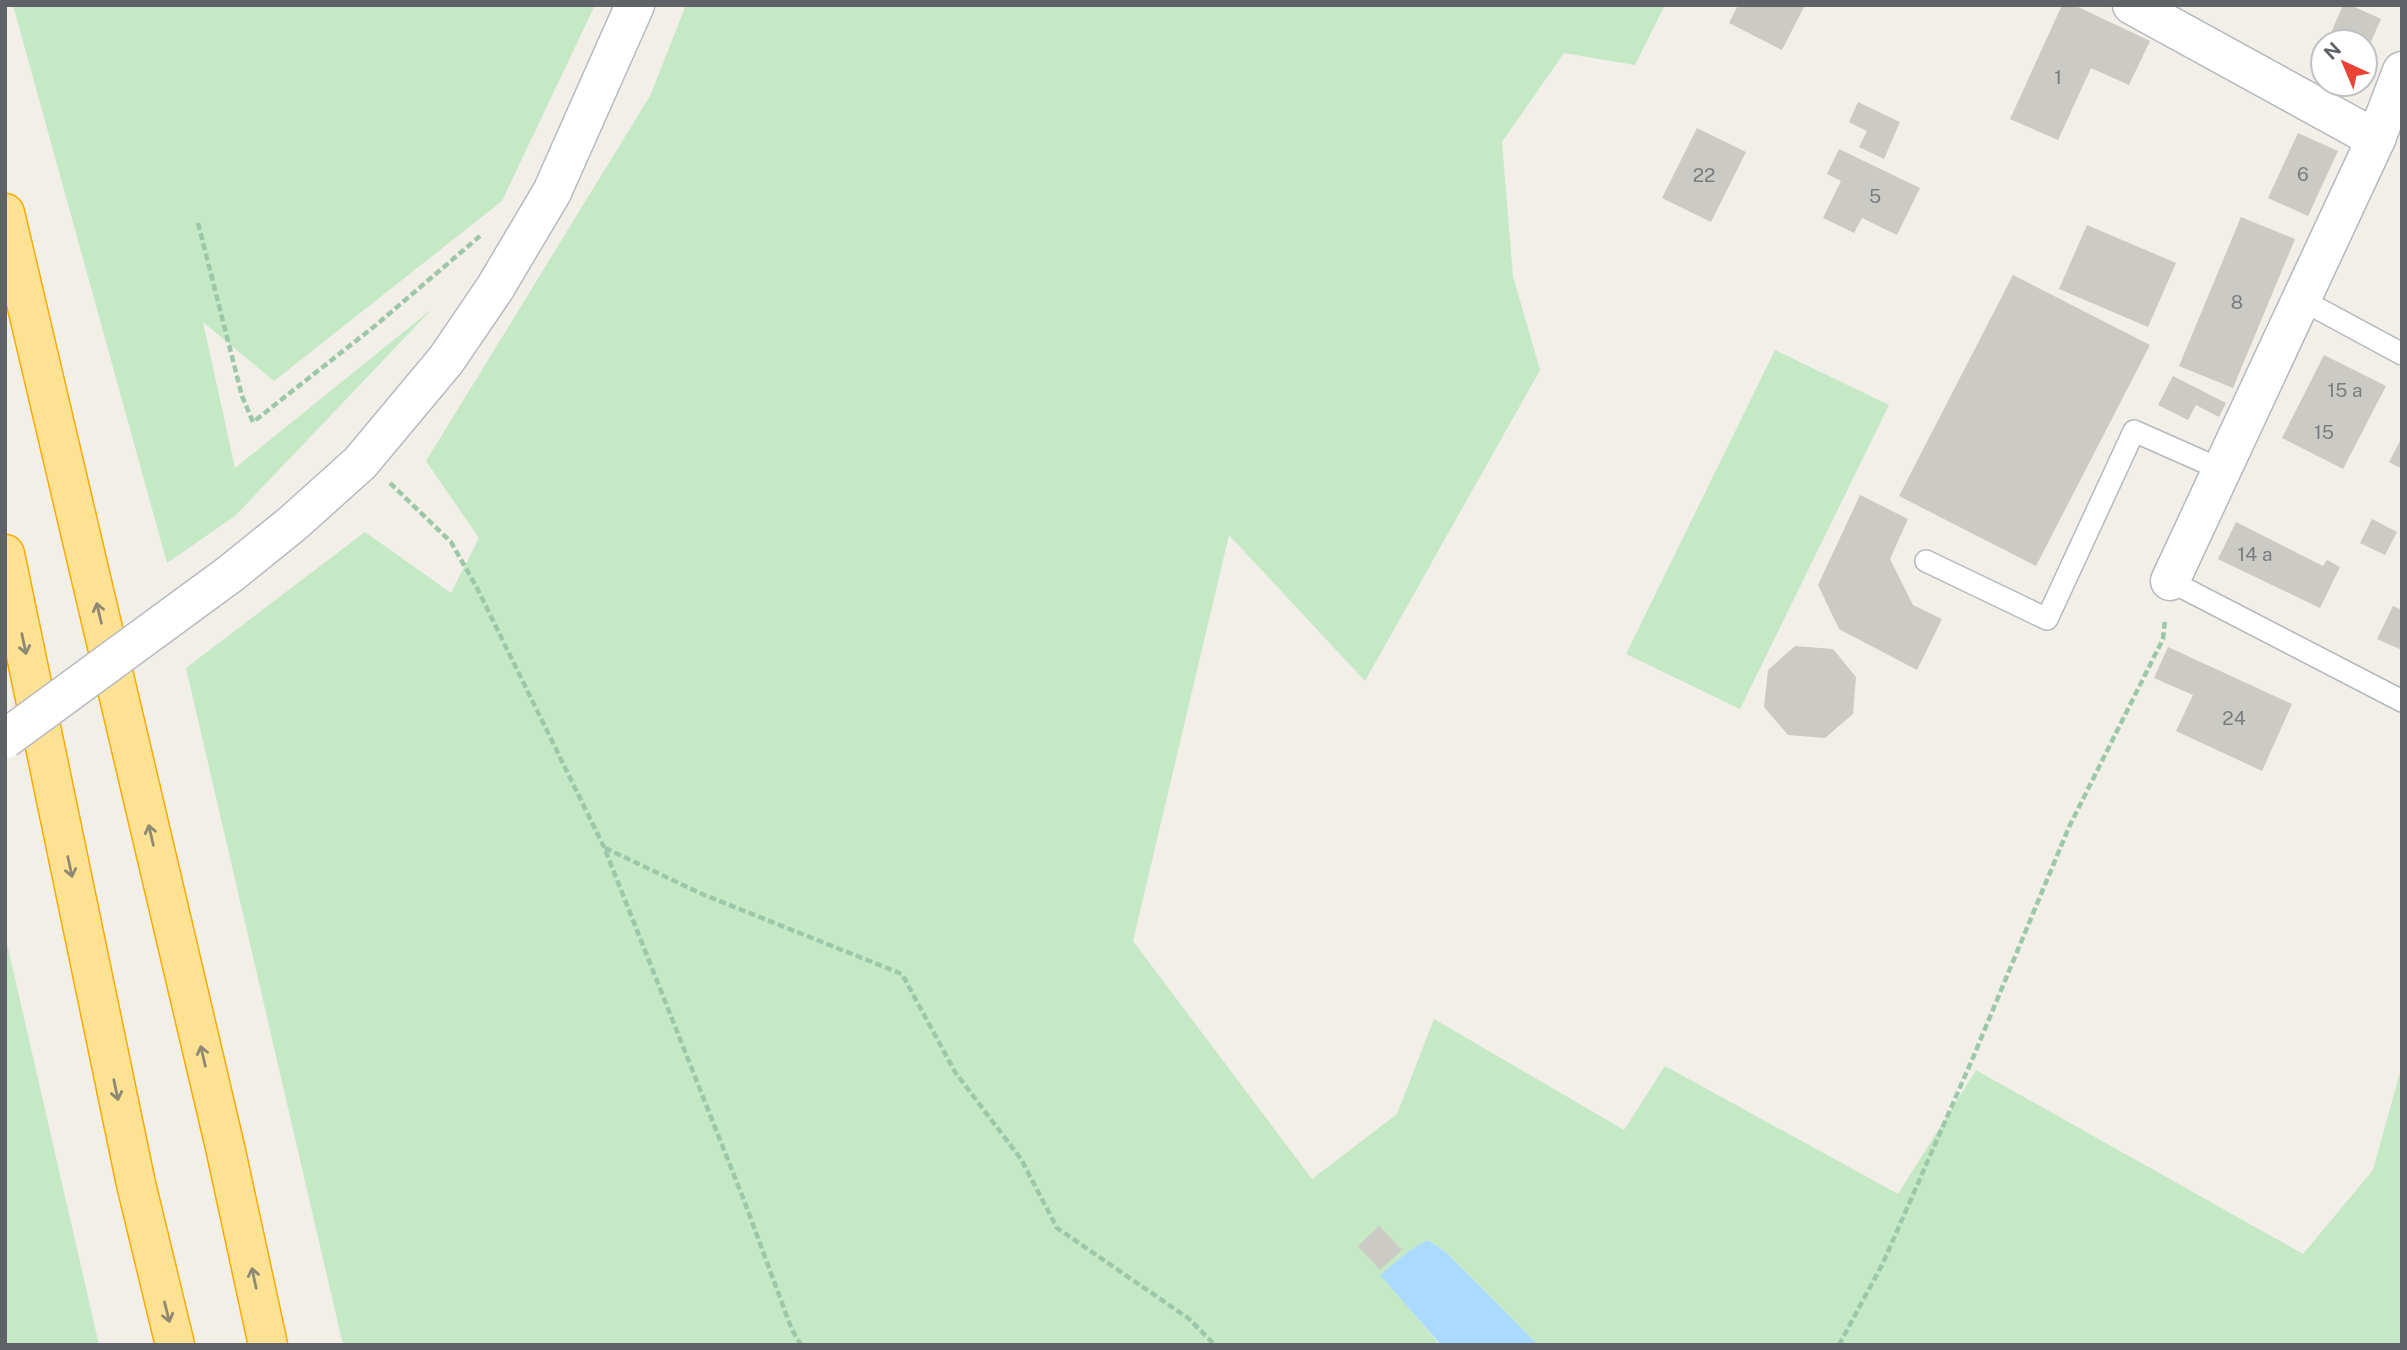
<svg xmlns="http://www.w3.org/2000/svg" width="2407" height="1350" font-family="'Public Sans',sans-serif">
<rect width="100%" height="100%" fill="#f1efe8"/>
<g fill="#c5e8c5">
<path d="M13 5H595L502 201 274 381 203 322 235 468 432 309 235 516 167 563Z"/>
<path d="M686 5H1665L1635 65 1564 53 1502 142 1513 276 1540 370 1365 681 1229 535 1133 941 1312 1179 1397 1114 1434 1019 1624 1130 1665 1066 1898 1194 1976 1070 2303 1254 2373 1170 2402 1065V1345H1538L1446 1252 1427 1240 1409 1251 1381 1275 1440 1345H343L186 668 365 532 451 593 479 538 426 461 650 96Z"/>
<path d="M1775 350 1889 405 1740 709 1626 654Z"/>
<path d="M5 935 99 1345H5Z"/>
</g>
<path fill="#aadaff" d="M1427 1240 1446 1252 1538 1345H1441L1380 1275 1409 1251Z"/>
<g fill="#cccac5">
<path d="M1738 5H1805L1782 50 1729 23Z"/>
<path d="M2062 5H2074L2150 41 2129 85 2091 68 2058 140 2010 119Z"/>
<path d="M2343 5H2350L2381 19 2365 55V42H2327Z"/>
<path d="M2323 51V78L2313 74Z"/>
<path d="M2336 84H2352L2350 90Z"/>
<path d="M1858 102 1900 122 1884 159 1859 147 1867 131 1849 122Z"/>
<path d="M1697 128 1746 152 1711 222 1662 198Z"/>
<path d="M2298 133 2338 151 2308 216 2268 198Z"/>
<path d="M1839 149 1920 188 1897 235 1862 218 1854 233 1823 218 1841 181 1827 174Z"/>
<path d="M2241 217 2295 239 2233 388 2179 366Z"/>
<path d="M2087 225 2176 263 2148 327 2059 289Z"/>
<path d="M2013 275 2150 345 2036 566 1899 496Z"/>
<path d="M2324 355 2386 386 2343 469 2282 438Z"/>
<path d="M2173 376 2226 403 2219 417 2196 405 2188 420 2158 405Z"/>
<path d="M2402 437V469L2389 462Z"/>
<path d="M1860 495 1908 519 1890 559 1913 605 1942 619 1917 670 1839 629 1818 585Z"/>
<path d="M2372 519 2397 532 2385 555 2360 543Z"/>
<path d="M2236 522 2323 566 2327 560 2340 567 2320 608 2218 559Z"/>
<path d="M2393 606 2402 610V650L2377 639Z"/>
<path d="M1795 646 1833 649 1856 677 1853 714 1825 738 1788 735 1764 707 1768 670Z"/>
<path d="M2168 647 2292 704 2262 771 2176 731 2193 695 2154 678Z"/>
<path d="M1379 1226 1402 1250 1380 1270 1358 1246Z"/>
</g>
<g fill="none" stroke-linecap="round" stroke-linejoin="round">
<g stroke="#b5b8bc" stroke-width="24">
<g id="lane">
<path d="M2302 300 2402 354"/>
<path d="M1926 561 2047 619 2134 431 2222 470"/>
<path d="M2170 581 2402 701"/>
</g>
</g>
<g stroke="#b5b8bc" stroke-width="41">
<g id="street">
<path d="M2132 5 2376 139"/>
<path d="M2170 581 2376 139 2402 71"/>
</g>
</g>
<g stroke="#b6babf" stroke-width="41">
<path id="secondary" d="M230 574 292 524 360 463 446 360 495 288 552 192 635 5"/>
</g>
<g stroke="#f9ab00" stroke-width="41">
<g id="highway">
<path d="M5 213 225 1147 268 1345"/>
<path d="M5 554 136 1184 175 1345"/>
</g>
</g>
<g stroke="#9cc7a9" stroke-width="4.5" stroke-dasharray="7 3.5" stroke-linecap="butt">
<path d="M198 223 242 396 253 422 376 325 480 236"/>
<path d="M390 483 451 542 477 588 604 847 745 1203 792 1330 801 1345"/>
<path d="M605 848 702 894 902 974 955 1072 1021 1159 1057 1228 1188 1318 1215 1345"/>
<path d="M1839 1345 1883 1263 1972 1060 2069 827 2163 639 2165 619"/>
</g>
<use href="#lane" stroke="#fff" stroke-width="21"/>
<use href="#street" stroke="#fff" stroke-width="38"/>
<use href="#secondary" stroke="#fff" stroke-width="38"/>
<use href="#highway" stroke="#fde293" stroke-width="38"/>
<g stroke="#b6babf" stroke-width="41" stroke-linecap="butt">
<path id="secondary-bridge" d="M5 739 230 574"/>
</g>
<use href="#secondary-bridge" stroke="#fff" stroke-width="38"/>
</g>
<defs><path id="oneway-shaft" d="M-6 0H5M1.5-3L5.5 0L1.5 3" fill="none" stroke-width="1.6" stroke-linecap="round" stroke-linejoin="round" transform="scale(1.75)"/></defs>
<g stroke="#8e8975">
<use href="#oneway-shaft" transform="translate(99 613) rotate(-103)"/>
<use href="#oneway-shaft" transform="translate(24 644) rotate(78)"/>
<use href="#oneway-shaft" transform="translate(151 835) rotate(-103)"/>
<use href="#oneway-shaft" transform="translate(70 867) rotate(78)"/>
<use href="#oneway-shaft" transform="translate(203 1056) rotate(-103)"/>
<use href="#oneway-shaft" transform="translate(116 1090) rotate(78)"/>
<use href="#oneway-shaft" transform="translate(254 1278) rotate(-102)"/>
<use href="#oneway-shaft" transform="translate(167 1312) rotate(76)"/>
</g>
<g text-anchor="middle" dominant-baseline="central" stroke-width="5" stroke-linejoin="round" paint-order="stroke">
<g font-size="19" fill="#7a7d7f">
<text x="2058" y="77">1</text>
<text x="2303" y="174">6</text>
<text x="1704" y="175">22</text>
<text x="1875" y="196">5</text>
<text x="2237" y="302">8</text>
<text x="2345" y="390">15 a</text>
<text x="2324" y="432">15</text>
<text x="2255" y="554">14 a</text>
<text x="2234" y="718">24</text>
</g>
</g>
<rect width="2407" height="1350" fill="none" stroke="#5f6368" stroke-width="14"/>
<g transform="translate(2344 63) rotate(316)"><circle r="33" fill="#ffffff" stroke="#bfc1c3" stroke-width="2"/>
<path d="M0-5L12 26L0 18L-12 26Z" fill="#ea4335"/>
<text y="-10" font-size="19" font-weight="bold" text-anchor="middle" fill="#5f6368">N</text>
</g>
</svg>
